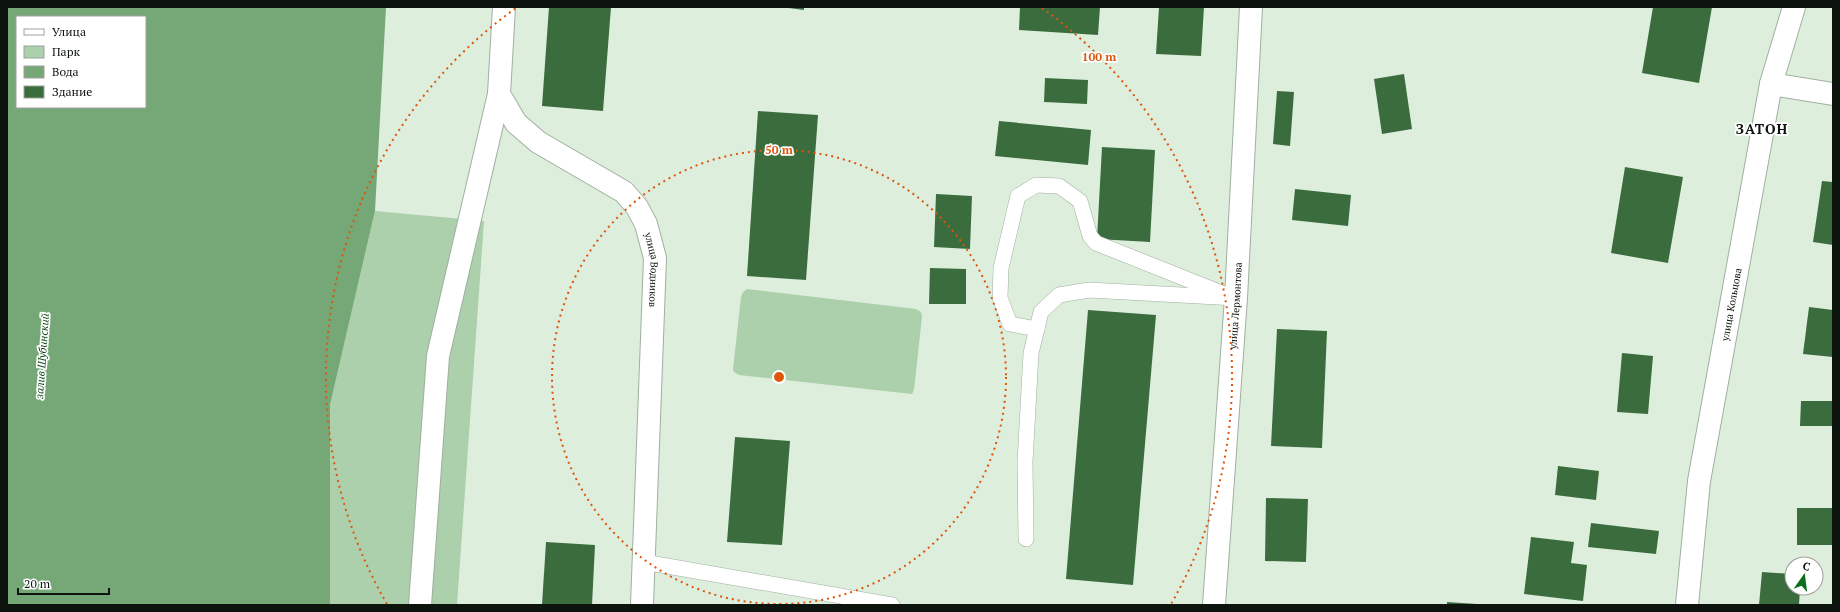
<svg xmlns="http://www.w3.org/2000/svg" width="1840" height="612" font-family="'PT Serif',serif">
<rect width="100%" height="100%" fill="#deeedd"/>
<g fill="#accfac">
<path d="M375 211 484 221 457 605H330V405Z"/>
<path d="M747 289 916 309 921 312 922 317 914 390 912 394 739 375 734 372 733 369 741 297 743 292Z"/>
</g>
<path fill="#75a876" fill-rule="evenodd" d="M7 7H386L375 211 330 405V605H7ZM17 17H145V107H17Z"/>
<g fill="#3b6c3d">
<path d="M549 7H611L603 111 542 106Z"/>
<path d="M781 7H804V10Z"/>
<path d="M1020 7H1100L1098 35 1019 30Z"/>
<path d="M1159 7H1204L1201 56 1156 54Z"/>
<path d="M1653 7H1712L1699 83 1642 73Z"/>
<path d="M1404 74 1412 129 1382 134 1374 79Z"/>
<path d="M1045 78 1088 80 1087 104 1044 102Z"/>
<path d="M1277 91 1294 92 1290 146 1273 144Z"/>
<path d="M758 111 818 115 806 280 747 276Z"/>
<path d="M999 121 1091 130 1088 165 995 156Z"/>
<path d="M1102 147 1155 150 1150 242 1097 239Z"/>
<path d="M1625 167 1683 177 1668 263 1611 253Z"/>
<path d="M1822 181 1833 182V245L1813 242Z"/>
<path d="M1295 189 1351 195 1348 226 1292 220Z"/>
<path d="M936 194 972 196 970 249 934 247Z"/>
<path d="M930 268 966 269V304H929Z"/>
<path d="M1809 307 1833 310V357L1803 354Z"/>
<path d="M1088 310 1156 315 1133 585 1066 579Z"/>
<path d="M1277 329 1327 331 1322 448 1271 446Z"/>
<path d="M1622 353 1653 356 1648 414 1617 412Z"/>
<path d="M1801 401H1833V426H1800Z"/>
<path d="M735 437 790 441 782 545 727 542Z"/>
<path d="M1558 466 1599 471 1596 500 1555 495Z"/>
<path d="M1266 498 1308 499 1306 562 1265 561Z"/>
<rect x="1797" y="508" width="36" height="37"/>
<path d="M1591 523 1659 531 1656 554 1588 547Z"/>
<path d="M1531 537 1574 542 1571 563 1587 565 1583 601 1524 594Z"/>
<path d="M546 542 595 545 592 605H542Z"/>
<path d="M1762 572 1792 574V588H1800L1799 605H1759Z"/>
<path d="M1447 602 1477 604V605H1447Z"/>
</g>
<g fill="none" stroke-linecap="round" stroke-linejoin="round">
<g stroke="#a0af9f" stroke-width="16">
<g id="service">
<path d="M1037 329 1010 324 1000 298 1001 268 1018 196 1036 185 1059 186 1080 201 1090 236 1096 243 1224 294"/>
<path d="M1026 539 1025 462 1031 353 1041 312 1059 295 1089 290 1236 298"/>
<path d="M644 562 892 605"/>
</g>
</g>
<g stroke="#a0af9f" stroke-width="24">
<g id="minor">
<path id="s1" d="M504 7 499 94 516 123 538 142 624 192 637 207 646 224 655 258 642 605"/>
<path d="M1771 84 1833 94"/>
<path d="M420 605 438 356 499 94"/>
<path id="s2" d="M1214 605 1236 298 1251 7"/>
<path id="s3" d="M1687 605 1699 481 1771 84 1794 7"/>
</g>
</g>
<use href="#service" stroke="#fff" stroke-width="15"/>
<use href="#minor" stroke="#fff" stroke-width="22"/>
</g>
<g fill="none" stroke="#dd560c" stroke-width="2" stroke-dasharray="2 4">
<circle cx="779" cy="377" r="227"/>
<path d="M387 604A453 453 0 0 1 516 8M1042 8A453 453 0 0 1 1171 604"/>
</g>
<g text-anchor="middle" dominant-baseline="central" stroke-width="3.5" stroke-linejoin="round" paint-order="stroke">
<g font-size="10" fill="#0d130d" stroke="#fff">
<text stroke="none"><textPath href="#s1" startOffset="335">улица Водников</textPath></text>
<text stroke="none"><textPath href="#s3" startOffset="304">улица Кольцова</textPath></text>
<text stroke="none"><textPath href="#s2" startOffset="300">улица Лермонтова</textPath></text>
</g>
<g font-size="11" font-style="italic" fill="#0e4615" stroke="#fff">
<text transform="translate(42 356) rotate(-86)">залив Шубинский</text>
</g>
<g font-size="14" font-weight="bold" letter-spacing="1" fill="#0d130d" stroke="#fff">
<text x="1762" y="128">ЗАТОН</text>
</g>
</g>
<circle cx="779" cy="377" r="6" fill="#dd560c" stroke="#fff" stroke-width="2"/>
<g font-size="12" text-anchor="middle" font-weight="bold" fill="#dd560c" stroke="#fff" stroke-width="3.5" stroke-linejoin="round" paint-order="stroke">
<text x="1099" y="61">100 m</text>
<text x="779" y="154">50 m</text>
</g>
<rect width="1840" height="612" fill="none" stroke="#0d130d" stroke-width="16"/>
<rect x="16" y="16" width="130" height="92" fill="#ffffff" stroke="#9ea19e"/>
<rect x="24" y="29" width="20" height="6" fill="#ffffff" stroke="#9ea19e"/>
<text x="52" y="36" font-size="12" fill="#0d130d">Улица</text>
<rect x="24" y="46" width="20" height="12" fill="#accfac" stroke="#9ea19e"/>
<text x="52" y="56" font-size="12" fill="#0d130d">Парк</text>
<rect x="24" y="66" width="20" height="12" fill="#75a876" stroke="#9ea19e"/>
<text x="52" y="76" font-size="12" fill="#0d130d">Вода</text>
<rect x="24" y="86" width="20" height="12" fill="#3b6c3d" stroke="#9ea19e"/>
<text x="52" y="96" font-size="12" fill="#0d130d">Здание</text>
<g transform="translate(1804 576) rotate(14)"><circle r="19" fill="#ffffff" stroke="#9ea19e"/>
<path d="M0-3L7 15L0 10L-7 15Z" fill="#0a6e1d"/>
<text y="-6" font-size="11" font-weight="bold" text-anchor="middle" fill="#0d130d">С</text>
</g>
<path d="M18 588v6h91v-6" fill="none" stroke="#0d130d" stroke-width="2"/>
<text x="24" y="588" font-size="12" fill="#0d130d" stroke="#ffffff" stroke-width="3" paint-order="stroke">20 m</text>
</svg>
